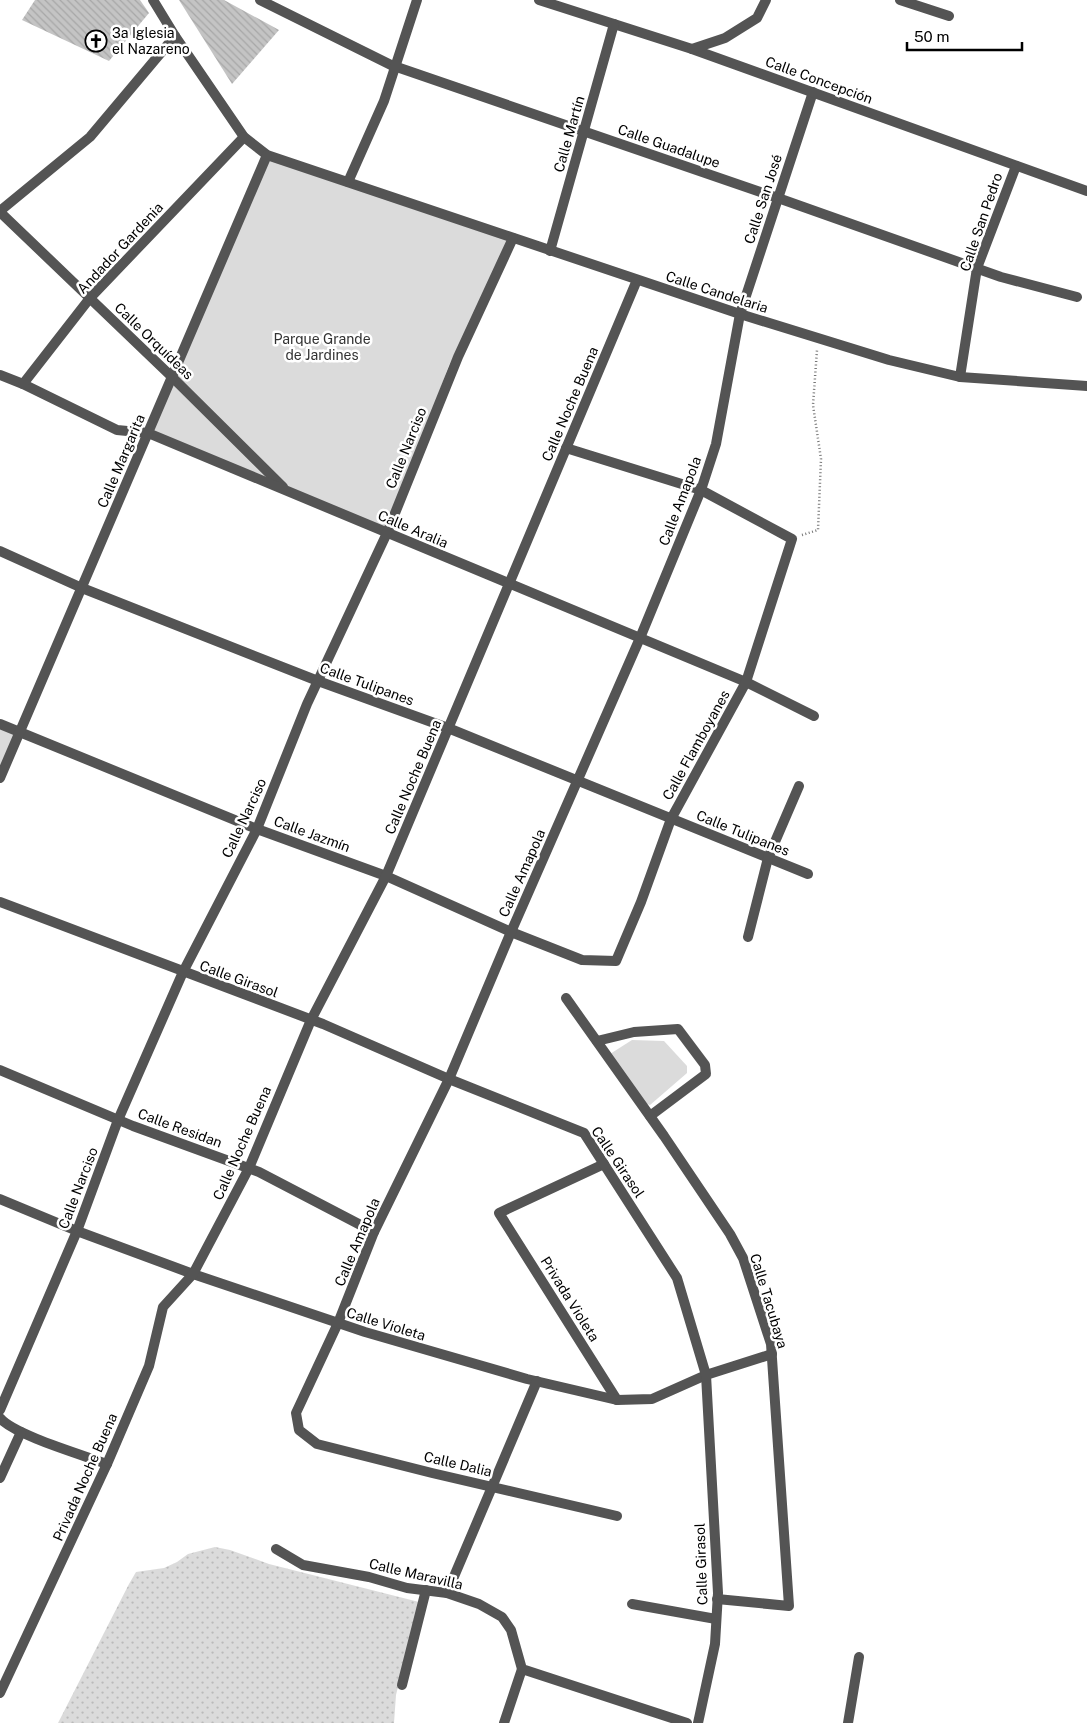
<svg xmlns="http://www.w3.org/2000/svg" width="1087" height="1723" font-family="'Public Sans',sans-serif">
<defs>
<pattern id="grass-dots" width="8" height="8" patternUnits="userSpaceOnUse" patternTransform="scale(1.25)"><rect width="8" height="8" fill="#dbdbdb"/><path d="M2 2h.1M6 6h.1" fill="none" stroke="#bababa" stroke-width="1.8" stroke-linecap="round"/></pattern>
<pattern id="building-back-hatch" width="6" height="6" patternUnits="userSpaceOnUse" patternTransform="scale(1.25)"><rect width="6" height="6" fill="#c4c4c4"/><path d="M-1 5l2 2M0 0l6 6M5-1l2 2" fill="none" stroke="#a7a7a7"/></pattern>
</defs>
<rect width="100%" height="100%" fill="#fff"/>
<path fill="url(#grass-dots)" d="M215 1547 230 1550 269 1564 419 1602 396 1695 394 1723H58L129 1584 136 1572 164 1568 177 1562 188 1554Z"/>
<g fill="#dbdbdb">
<path d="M267 155 513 238 449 365 387 533 148 433Z"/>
<path d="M0 725 20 732 0 778Z"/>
<path d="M632 1040 664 1041 687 1066V1073L650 1105 642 1102 610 1054Z"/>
</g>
<g fill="url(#building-back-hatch)">
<path d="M35 0H140L149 13 109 61 22 20Z"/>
<path d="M179 0H224L279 30 232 84Z"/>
</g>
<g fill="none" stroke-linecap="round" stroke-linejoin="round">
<path stroke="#767676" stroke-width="2.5" stroke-dasharray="1 2.5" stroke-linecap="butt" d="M802 535 818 530 821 459 813 405 817 350"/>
<g stroke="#545454" stroke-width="10">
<path d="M153 0 175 36 244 137 267 155 740 314 813 92"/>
<path d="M260 0 391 65 778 198 1001 277 1077 297"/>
<path d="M539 0 692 49 1087 191"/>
<path d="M900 0 949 16"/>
<path d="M692 49 725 38 757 18 766 0"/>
<path d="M348 182 384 101 417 0"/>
<path d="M0 211 90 137 175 36"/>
<path d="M0 212 172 377 283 487"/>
<path d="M550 251 614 24"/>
<path d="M0 375 23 384 117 430 148 433 746 682 814 716"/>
<path d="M960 377 977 268 1016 166"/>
<path d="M23 384 90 298 244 137"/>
<path d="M0 551 82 588 318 681 448 728 808 874"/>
<path d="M0 724 257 829 386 876 511 932 582 960 616 961 641 902 671 819 746 682 792 539 701 490 566 448"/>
<path d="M0 778 267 155"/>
<path d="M748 937 768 858 799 786"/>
<path d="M566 998 664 1136 730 1234 743 1258 771 1344 789 1606 717 1599"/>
<path d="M597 1041 634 1032 678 1029 705 1065 706 1074 650 1116"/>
<path d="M0 1070 133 1126 259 1172 374 1232"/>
<path d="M449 1079 374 1232 338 1323 296 1413 299 1430 317 1444 432 1473 617 1516"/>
<path d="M604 1164 499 1213 617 1400"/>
<path d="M0 1199 77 1231 193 1274 365 1332 527 1379 617 1400 652 1399 706 1375 772 1354"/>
<path d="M0 1410 77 1231 118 1120 183 972 257 829 307 704 387 533 458 357 513 238"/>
<path d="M0 1418C14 1435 83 1455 107 1464"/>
<path d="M0 1478 21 1432"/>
<path d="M276 1549 303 1565 369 1577 407 1588 447 1593 479 1604 502 1617 511 1630 522 1669 687 1723"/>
<path d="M447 1593 537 1381"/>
<path d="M632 1604 716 1619"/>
<path d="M402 1685 426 1590"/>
<path d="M0 1693 107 1464 149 1366 163 1307 193 1274 249 1168 311 1020 386 876 637 280"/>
<path d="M504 1723 522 1669"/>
<path d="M848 1723 859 1657"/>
</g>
<g stroke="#545454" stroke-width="10">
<path d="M0 902 323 1024 449 1079 584 1133 677 1278 706 1375 718 1593 715 1644 698 1723"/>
<path d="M449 1079 511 932 640 638 701 490 716 444 740 314 889 360 960 377 1087 386"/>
</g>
</g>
<defs>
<g id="church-ring" transform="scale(1.125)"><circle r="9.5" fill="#fff" stroke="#000" stroke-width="1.5"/><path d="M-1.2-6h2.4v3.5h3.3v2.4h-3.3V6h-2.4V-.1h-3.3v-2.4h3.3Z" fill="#000"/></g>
</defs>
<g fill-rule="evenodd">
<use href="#church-ring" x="96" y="41"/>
</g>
<g text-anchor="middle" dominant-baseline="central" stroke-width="5" stroke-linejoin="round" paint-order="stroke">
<g font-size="14" fill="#000" stroke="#fff" text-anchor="start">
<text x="112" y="33">3a Iglesia<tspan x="112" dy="16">el Nazareno</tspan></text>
</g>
<g font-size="14" fill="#000" stroke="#fff">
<text transform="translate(819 80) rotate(20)">Calle Concepción</text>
<text transform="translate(569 134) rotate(-74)">Calle Martín</text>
<text transform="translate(669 146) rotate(19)">Calle Guadalupe</text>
<text transform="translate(763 199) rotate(-72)">Calle San José</text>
<text transform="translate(981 222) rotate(-71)">Calle San Pedro</text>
<text transform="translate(120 248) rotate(-47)">Andador Gardenia</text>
<text transform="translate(717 292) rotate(18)">Calle Candelaria</text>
<text transform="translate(154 341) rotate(44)">Calle Orquídeas</text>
<text transform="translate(570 404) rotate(-67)">Calle Noche Buena</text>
<text transform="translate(406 448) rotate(-68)">Calle Narciso</text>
<text transform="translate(121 461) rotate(-67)">Calle Margarita</text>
<text transform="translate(680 501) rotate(-69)">Calle Amapola</text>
<text transform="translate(413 529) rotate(23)">Calle Aralia</text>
<text transform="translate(367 684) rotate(20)">Calle Tulipanes</text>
<text transform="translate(696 745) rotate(-61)">Calle Flamboyanes</text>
<text transform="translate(413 777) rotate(-67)">Calle Noche Buena</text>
<text transform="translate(244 818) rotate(-65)">Calle Narciso</text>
<text transform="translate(743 833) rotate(22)">Calle Tulipanes</text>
<text transform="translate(312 834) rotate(20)">Calle Jazmín</text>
<text transform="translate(522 873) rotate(-66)">Calle Amapola</text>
<text transform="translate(239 979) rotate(20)">Calle Girasol</text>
<text transform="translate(180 1128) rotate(20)">Calle Residan</text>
<text transform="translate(242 1143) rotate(-66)">Calle Noche Buena</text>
<text transform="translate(618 1162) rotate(56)">Calle Girasol</text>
<text transform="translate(78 1188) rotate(-69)">Calle Narciso</text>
<text transform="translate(357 1242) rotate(-67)">Calle Amapola</text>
<text transform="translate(570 1299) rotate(58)">Privada Violeta</text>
<text transform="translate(769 1301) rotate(73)">Calle Tacubaya</text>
<text transform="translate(386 1324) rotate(17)">Calle Violeta</text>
<text transform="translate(458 1464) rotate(13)">Calle Dalia</text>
<text transform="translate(85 1477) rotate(-66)">Privada Noche Buena</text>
<text transform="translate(701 1564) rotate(-92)">Calle Girasol</text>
<text transform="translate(416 1574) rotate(13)">Calle Maravilla</text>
</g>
<g font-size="14" fill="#323232" stroke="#fff">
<text x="322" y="339">Parque Grande<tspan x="322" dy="16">de Jardines</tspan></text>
</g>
</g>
<path d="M907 42v8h115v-8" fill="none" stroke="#000000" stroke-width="2.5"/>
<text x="914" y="42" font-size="15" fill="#000000" stroke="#ffffff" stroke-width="4" paint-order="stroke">50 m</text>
</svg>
